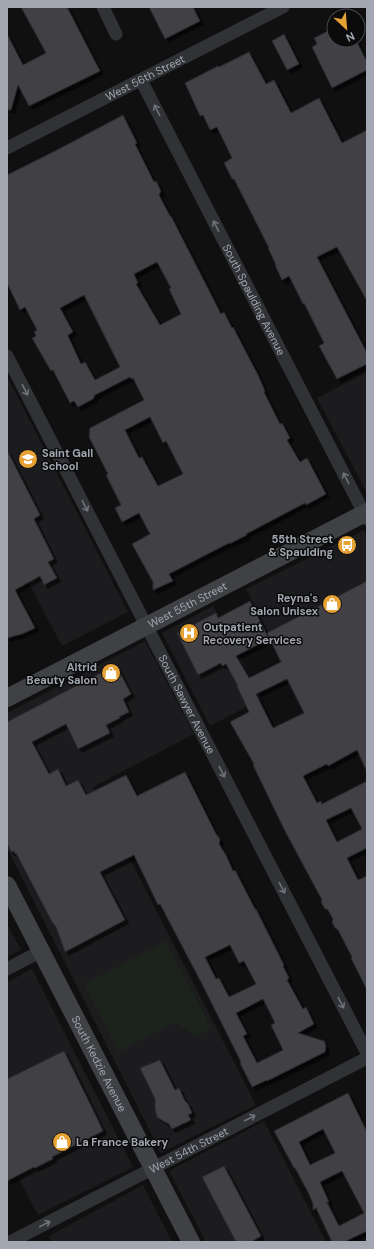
<svg xmlns="http://www.w3.org/2000/svg" width="374" height="1249" font-family="'DM Sans',sans-serif">
<defs>
<filter id="shadow"><feDropShadow dx="3.5" dy="3.5" stdDeviation="0" flood-color="#0009"/></filter>
</defs>
<rect width="100%" height="100%" fill="#101011"/>
<g fill="#1c1c1e">
<path d="M367 372V493L317 398Z"/>
<path d="M7 376 128 612 62 646 7 542Z"/>
<path d="M364 530 367 537V646L293 684 246 589Z"/>
<path d="M213 606 262 699 210 726 162 633Z"/>
<path d="M145 641 194 734 93 787 256 1105 161 1153 7 848V713Z"/>
<path d="M7 924 21 950 7 957Z"/>
<path d="M32 969 133 1167 38 1215 7 1155V982Z"/>
<path d="M264 1121 326 1242H206L169 1171Z"/>
<path d="M143 1185 172 1242H52L49 1236Z"/>
</g>
<path fill="#1c231d" d="M166 941 211 1028 196 1036 175 1022 119 1052 84 984Z"/>
<g fill="#3f4044" stroke="#2a2a2d" fill-rule="evenodd" filter="url(#shadow)">
<path d="M21 7H67L100 71 29 106 18 85 11 110 7 109V34L23 65 46 53Z"/>
<path d="M149 7H193L200 21 165 39Z"/>
<path d="M334 28V40H356L367 62V70L332 88 312 47 317 44 314 38Z"/>
<path d="M284 34 299 64 287 70 272 41Z"/>
<path d="M249 52 266 84 274 80 291 113 319 98 342 143 367 130V301L337 247 317 257 367 353V364L337 379 319 346 324 343 304 303 303 304 289 276 282 280 275 265H276L268 248H269L234 179H232L224 163 232 158 217 127 210 130 203 115 200 116 185 83 218 66 219 67Z"/>
<path d="M123 115 137 143 135 144 154 182 156 181 161 191 159 195 170 216H171L221 314 224 312 232 328 233 327 258 375 265 391 264 392 280 424 282 423 290 438 287 440 300 462 307 458 326 494 306 505 305 503 246 534 247 535 229 544V543L169 574 173 581 153 590V582L132 544 150 534 139 513 122 522 115 508 121 505 106 475 108 474 89 437 90 428 144 400 133 378 131 379 130 377 95 395 93 399 78 407 74 401 70 403 53 370 51 371 32 338 36 336 34 332 37 330 25 307 20 310 7 283V175L57 150ZM157 262 171 288 169 289 181 314 160 325 136 284 138 283 134 274ZM84 295 120 367 95 380 85 362 81 364 68 336V335L73 332 60 308ZM150 417 163 443 166 441 183 474 158 486 142 457 139 458 125 430Z"/>
<path d="M7 450 40 515 34 519 54 559 48 562 57 578 44 585 40 576 15 590 35 628 22 634 7 638Z"/>
<path d="M367 581V772L357 750 328 766 327 764 303 776 317 803 321 801 322 804 367 781V848L347 858 358 880 367 876V990L351 958 352 957 338 930 335 928 332 922 333 919 328 910 325 909 321 902 322 900 285 831 253 765 254 764 230 722 249 712 237 686H238L226 664 222 666 221 663 198 675 177 633 216 613 218 618 250 601 269 639 236 656 249 678 281 662 267 633ZM287 679 304 713 273 728 256 694ZM351 808 362 829 337 842 326 820Z"/>
<path d="M116 665 131 694 123 699 129 712 119 717 120 718 106 725 110 733 78 749 66 724 32 742 49 774 58 769 66 786 78 780 86 795 126 775 137 796 185 772 216 834 220 839 219 844 226 855 233 871 235 870 255 909H256L284 965 283 966 289 978 287 980 303 1009 306 1007 314 1024 298 1033 324 1041 326 1046 325 1052 267 1081V1080L252 1087 240 1063 241 1062 202 984 160 904 158 905 134 855 100 872 125 920 65 952 56 927 52 922 16 853 15 854 14 851 11 852 7 843V722ZM230 945 239 963 244 961 256 984 229 997 219 978 216 979 205 957ZM263 999 275 1023 271 1025 283 1050 257 1063 243 1036 247 1034 236 1013Z"/>
<path d="M64 1051 96 1116 103 1131 52 1157 53 1159 35 1168 34 1167 7 1181V1079Z"/>
<path d="M160 1060 175 1090 179 1088 185 1101 188 1104 192 1113 188 1115 191 1120 172 1129 169 1124 163 1121 157 1117 155 1109V1099L140 1068Z"/>
<path d="M348 1093 367 1132V1231L344 1242H332L316 1208 313 1210V1204L309 1194 295 1168H294L274 1131ZM323 1129 335 1153 310 1165 299 1142ZM342 1171 364 1213 339 1226 327 1202H329L320 1182Z"/>
<path d="M224 1166 261 1236 251 1242H236L202 1177Z"/>
</g>
<g fill="none" stroke-linecap="round" stroke-linejoin="round">
<g stroke="#313235" stroke-width="13">
<path d="M103 7 116 34"/>
<path id="s1" d="M141 80 367 519"/>
<path id="s2" d="M7 148 283 7"/>
<path id="s3" d="M7 356 367 1053"/>
<path d="M7 969 41 951"/>
<path id="s4" d="M10 1242 367 1058"/>
</g>
<g stroke="#3f4145" stroke-width="18">
<path id="s5" d="M7 698 367 512"/>
<path id="s6" d="M7 885 191 1242"/>
</g>
</g>
<defs><path id="oneway-shaft" d="M-6 0H5M1.5-3L5.5 0L1.5 3" fill="none" stroke-width="1.6" stroke-linecap="round" stroke-linejoin="round"/></defs>
<g stroke="#6f7279">
<use href="#oneway-shaft" transform="translate(157 110) rotate(-117)"/>
<use href="#oneway-shaft" transform="translate(216 226) rotate(-117)"/>
<use href="#oneway-shaft" transform="translate(25 390) rotate(63)"/>
<use href="#oneway-shaft" transform="translate(346 478) rotate(-117)"/>
<use href="#oneway-shaft" transform="translate(85 506) rotate(63)"/>
<use href="#oneway-shaft" transform="translate(222 772) rotate(63)"/>
<use href="#oneway-shaft" transform="translate(282 888) rotate(63)"/>
<use href="#oneway-shaft" transform="translate(341 1003) rotate(63)"/>
<use href="#oneway-shaft" transform="translate(250 1118) rotate(-27)"/>
<use href="#oneway-shaft" transform="translate(45 1224) rotate(-27)"/>
</g>
<defs>
<g id="school-disc" transform="scale(1)"><circle r="9.5" fill="#e5a134" stroke="#0b0b0c"/><path d="M0-5L7-2L0 1L-7-2ZM-4 1L0 2.5L4 1V4Q0 6-4 4Z" fill="#fff"/></g>
<g id="bus-disc" transform="scale(1)"><circle r="9.5" fill="#e5a134" stroke="#0b0b0c"/><path d="M-5-6H5V4H4V6H2V4H-2V6H-4V4H-5ZM-3.5-4V0h7V-4ZM-3.5 1.2v1.5H-2V1.2ZM2 1.2v1.5H3.5V1.2Z" fill="#fff"/></g>
<g id="shop-disc" transform="scale(1)"><circle r="9.5" fill="#e5a134" stroke="#0b0b0c"/><path d="M-5-2.5h2.3a2.7 3.5 0 0 1 5.4 0H5L5.5 6h-11ZM-1.5-2.5h3a1.5 2.3 0 0 0-3 0Z" fill="#fff"/></g>
<g id="hospital-disc" transform="scale(1)"><circle r="9.5" fill="#e5a134" stroke="#0b0b0c"/><path d="M-5-5h3v3.5h4V-5h3V5h-3V1.5h-4V5h-3Z" fill="#fff"/></g>
</defs>
<g fill-rule="evenodd">
<use href="#school-disc" x="28" y="459"/>
<use href="#bus-disc" x="347" y="545"/>
<use href="#shop-disc" x="332" y="604"/>
<use href="#hospital-disc" x="189" y="633"/>
<use href="#shop-disc" x="111" y="673"/>
<use href="#shop-disc" x="62" y="1142"/>
</g>
<g text-anchor="middle" dominant-baseline="central" stroke-width="3" stroke-linejoin="round" paint-order="stroke">
<g font-size="11" fill="#a2a7b1" stroke="#0b0b0c">
<text stroke="none"><textPath href="#s2" startOffset="155">West 56th Street</textPath></text>
<text stroke="none"><textPath href="#s1" startOffset="247">South Spaulding Avenue</textPath></text>
<text stroke="none"><textPath href="#s5" startOffset="203">West 55th Street</textPath></text>
<text stroke="none"><textPath href="#s3" startOffset="392">South Sawyer Avenue</textPath></text>
<text stroke="none"><textPath href="#s6" startOffset="201">South Kedzie Avenue</textPath></text>
<text stroke="none"><textPath href="#s4" startOffset="201">West 54th Street</textPath></text>
</g>
<g font-size="11" font-weight="bold" fill="#a2a7b1" stroke="#0b0b0c" text-anchor="start">
<text x="42" y="453">Saint Gall<tspan x="42" dy="13">School</tspan></text>
<text x="333" y="539" text-anchor="end">55th Street<tspan x="333" dy="13">&amp; Spaulding</tspan></text>
<text x="318" y="598" text-anchor="end">Reyna's<tspan x="318" dy="13">Salon Unisex</tspan></text>
<text x="203" y="627">Outpatient<tspan x="203" dy="13">Recovery Services</tspan></text>
<text x="97" y="667" text-anchor="end">Altrid<tspan x="97" dy="13">Beauty Salon</tspan></text>
<text x="76" y="1142">La France Bakery</text>
</g>
</g>
<rect width="374" height="1249" fill="none" stroke="#a2a7b1" stroke-width="16"/>
<g transform="translate(346 28) rotate(154)"><circle r="19" fill="#0b0b0c" stroke="#47494e"/>
<path d="M0-3L7 15L0 10L-7 15Z" fill="#e5a134"/>
<text y="-6" font-size="11" font-weight="bold" text-anchor="middle" fill="#a2a7b1">N</text>
</g>
</svg>
